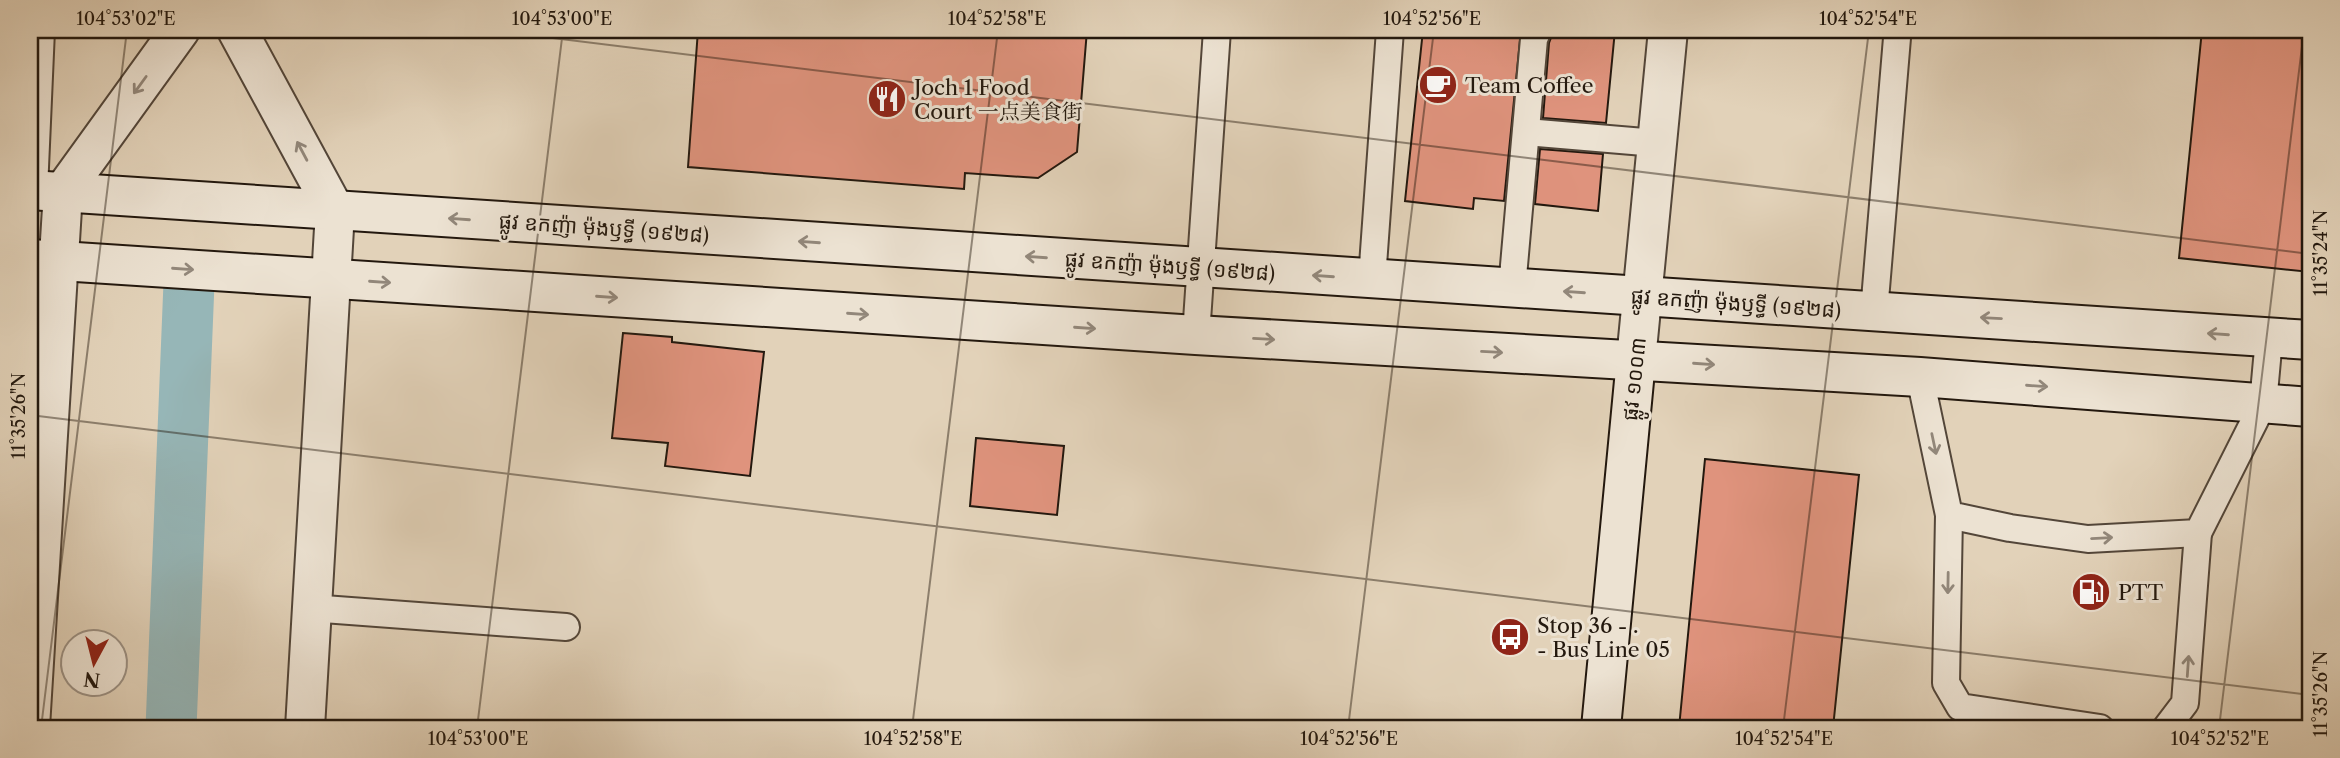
<svg xmlns="http://www.w3.org/2000/svg" width="2340" height="758" font-family="'Libre Caslon Text','Noto Serif SC','Noto Sans Khmer',serif">
<rect width="100%" height="100%" fill="#e2d2b9"/>
<filter id="stains"><feTurbulence type="fractalNoise" baseFrequency=".00286" numOctaves="4"/><feColorMatrix values="0 0 0 0 .2 0 0 0 0 .09 0 0 0 0 .02 0 0 0 .5 -.17"/></filter>
<radialGradient id="worn" r=".72"><stop offset=".6" stop-color="#630" stop-opacity="0"/><stop offset="1" stop-color="#630" stop-opacity=".3"/></radialGradient>
<g fill="none" stroke-linecap="round" stroke-linejoin="round">
<path stroke="#96b6b7" stroke-width="51" d="M171 728 189 283"/>
</g>
<g fill="#df937d" stroke="#23180e" stroke-width="2">
<path d="M698 30H1087L1077 152 1038 178 965 173 964 189 688 167Z"/>
<path d="M1423 30H1521L1504 201 1474 198 1473 209 1405 201Z"/>
<path d="M1554 30H1615L1606 123 1543 118 1549 43Z"/>
<path d="M2202 30H2310V272L2179 258Z"/>
<path d="M1540 149 1603 154 1598 211 1535 204Z"/>
<path d="M623 333 672 337V342L764 352 750 476 665 466 668 443 612 438Z"/>
<path d="M976 438 1064 446 1057 515 970 506Z"/>
<path d="M1705 459 1859 475 1833 728H1679Z"/>
</g>
<g fill="none" stroke-linecap="round" stroke-linejoin="round">
<g stroke="#534639" stroke-width="30">
<g id="service">
<path d="M1526 132 1656 143"/>
<path d="M34 190 41 30"/>
<path d="M1372 279 1390 30"/>
<path d="M1512 288 1534 39 1538 30"/>
<path d="M1874 312 1897 38"/>
<path d="M1196 335 1217 30"/>
<path d="M1920 377 1949 515 2010 528 2088 539 2198 533 2263 404 2269 338"/>
<path d="M1949 515 1946 683 1960 707 2100 728"/>
<path d="M310 608 566 627"/>
<path d="M2166 728 2185 703 2198 533"/>
</g>
</g>
<g stroke="#534639" stroke-width="42">
<g id="minor">
<path d="M237 30 335 211 305 728"/>
<path d="M30 727 63 192 180 30"/>
</g>
</g>
<g stroke="#534639" stroke-width="42">
<path id="tertiary" d="M1636 360 1668 30"/>
</g>
<g stroke="#23180e" stroke-width="42">
<g id="secondary">
<path d="M30 190 2310 340"/>
<path d="M30 259 1196 335 1920 377 2310 407"/>
<path d="M1601 728 1636 360"/>
</g>
</g>
<use href="#service" stroke="#ece2d2" stroke-width="26"/>
<use href="#minor" stroke="#ece2d2" stroke-width="38"/>
<use href="#tertiary" stroke="#ece2d2" stroke-width="38"/>
<use href="#secondary" stroke="#ece2d2" stroke-width="38"/>
</g>
<defs><path id="oneway-shaft" d="M-6 0H5M1.5-3L5.5 0L1.5 3" fill="none" stroke-width="1.6" stroke-linecap="round" stroke-linejoin="round" transform="scale(1.75)"/></defs>
<g stroke="#92877a">
<use href="#oneway-shaft" transform="translate(140 85) rotate(126)"/>
<use href="#oneway-shaft" transform="translate(302 151) rotate(-118)"/>
<use href="#oneway-shaft" transform="translate(459 219) rotate(-176)"/>
<use href="#oneway-shaft" transform="translate(809 242) rotate(-176)"/>
<use href="#oneway-shaft" transform="translate(1036 257) rotate(-176)"/>
<use href="#oneway-shaft" transform="translate(183 269) rotate(4)"/>
<use href="#oneway-shaft" transform="translate(1323 276) rotate(-176)"/>
<use href="#oneway-shaft" transform="translate(380 282) rotate(4)"/>
<use href="#oneway-shaft" transform="translate(1574 292) rotate(-176)"/>
<use href="#oneway-shaft" transform="translate(607 297) rotate(4)"/>
<use href="#oneway-shaft" transform="translate(858 314) rotate(4)"/>
<use href="#oneway-shaft" transform="translate(1991 318) rotate(-177)"/>
<use href="#oneway-shaft" transform="translate(1085 328) rotate(4)"/>
<use href="#oneway-shaft" transform="translate(2218 334) rotate(-176)"/>
<use href="#oneway-shaft" transform="translate(1264 339) rotate(3)"/>
<use href="#oneway-shaft" transform="translate(1492 352) rotate(3)"/>
<use href="#oneway-shaft" transform="translate(1704 364) rotate(4)"/>
<use href="#oneway-shaft" transform="translate(2037 386) rotate(4)"/>
<use href="#oneway-shaft" transform="translate(1934 444) rotate(78)"/>
<use href="#oneway-shaft" transform="translate(2102 538) rotate(-3)"/>
<use href="#oneway-shaft" transform="translate(1948 583) rotate(91)"/>
<use href="#oneway-shaft" transform="translate(2188 666) rotate(-86)"/>
</g>
<path fill="none" stroke="#23180e" stroke-width="2" stroke-opacity="0.45" d="M487 30 2310 254M30 415 2310 695M41 728 127 30M477 728 563 30M912 728 998 30M1348 728 1434 30M1783 728 1869 30M2219 728 2304 30"/>
<defs>
<g id="cafe-disc" transform="scale(2.0125)"><circle r="9.5" fill="#8f2418" stroke="#ece2d2"/><path d="M-5.5-4.5H6V0H3Q3 3.5 0 3.5H-2.5Q-5.5 3.5-5.5 0ZM3-3.2v2h1.7v-2ZM-6 4.5H4V6H-6Z" fill="#fff"/></g>
<g id="restaurant-disc" transform="scale(2.0125)"><circle r="9.5" fill="#8f2418" stroke="#ece2d2"/><path d="M-5-6h1v4h1v-4h1v4h1v-4h1v5L-1.5 .5V6h-2V.5L-5-1ZM5-6V6H3V1.5H1.5Q1.5-4 5-6Z" fill="#fff"/></g>
<g id="fuel-disc" transform="scale(2.0125)"><circle r="9.5" fill="#8f2418" stroke="#ece2d2"/><path d="M-5.5-6h7V0h2V4h1.3V-2.5L3-4.5l.8-.8L6-3V5H2.5V1h-1V6h-7ZM-4.2-4.7v3.2H.2V-4.7Z" fill="#fff"/></g>
<g id="bus-disc" transform="scale(2.0125)"><circle r="9.5" fill="#8f2418" stroke="#ece2d2"/><path d="M-5-6H5V4H4V6H2V4H-2V6H-4V4H-5ZM-3.5-4V0h7V-4ZM-3.5 1.2v1.5H-2V1.2ZM2 1.2v1.5H3.5V1.2Z" fill="#fff"/></g>
</defs>
<g fill-rule="evenodd">
<use href="#cafe-disc" x="1438" y="85"/>
<use href="#restaurant-disc" x="887" y="99"/>
<use href="#fuel-disc" x="2091" y="592"/>
<use href="#bus-disc" x="1510" y="637"/>
</g>
<g text-anchor="middle" dominant-baseline="central" stroke-width="6" stroke-linejoin="round" paint-order="stroke">
<g font-size="21" fill="#23180e" stroke="#ece2d2" text-anchor="start">
<text x="1465" y="85">Team Coffee</text>
<text x="914" y="87">Joch 1 Food<tspan x="914" dy="24">Court 一点美食街</tspan></text>
<text x="2118" y="592">PTT</text>
<text x="1537" y="625">Stop 36 - .<tspan x="1537" dy="24">- Bus Line 05</tspan></text>
</g>
<g font-size="21" fill="#23180e" stroke="#ece2d2">
<text transform="translate(604 228) rotate(4)">ផ្លូវ ឧកញ៉ា ម៉ុងឫទ្ធី (១៩២៨)</text>
<text transform="translate(1170 266) rotate(4)">ផ្លូវ ឧកញ៉ា ម៉ុងឫទ្ធី (១៩២៨)</text>
<text transform="translate(1736 303) rotate(4)">ផ្លូវ ឧកញ៉ា ម៉ុងឫទ្ធី (១៩២៨)</text>
<text transform="translate(1634 379) rotate(-84)">ផ្លូវ ១០០៣</text>
</g>
</g>
<rect width="2340" height="758" fill="none" stroke="#e2d2b9" stroke-width="77"/>
<g transform="translate(94 663) rotate(187)"><circle r="33" fill="#ece2d2" stroke="#9c9184" stroke-width="2"/>
<path d="M0-5L12 26L0 18L-12 26Z" fill="#8f2418"/>
<text y="-10" font-size="19" font-weight="bold" text-anchor="middle" fill="#23180e">N</text>
</g>
<rect x="38" y="38" width="2264" height="682" fill="none" stroke="#23180e" stroke-width="2.5"/>
<g font-size="18" text-anchor="middle" fill="#23180e">
<text x="126" y="25">104°53'02"E</text>
<text x="562" y="25">104°53'00"E</text>
<text x="997" y="25">104°52'58"E</text>
<text x="1432" y="25">104°52'56"E</text>
<text x="1868" y="25">104°52'54"E</text>
<text transform="translate(2321 253) rotate(-90)" y="6">11°35'24"N</text>
<text transform="translate(19 416) rotate(-90)" y="6">11°35'26"N</text>
<text transform="translate(2321 694) rotate(-90)" y="6">11°35'26"N</text>
<text x="478" y="745">104°53'00"E</text>
<text x="913" y="745">104°52'58"E</text>
<text x="1349" y="745">104°52'56"E</text>
<text x="1784" y="745">104°52'54"E</text>
<text x="2220" y="745">104°52'52"E</text>
</g>
<rect width="100%" height="100%" filter="url(#stains)"/>
<rect width="100%" height="100%" fill="url(#worn)"/>
</svg>
